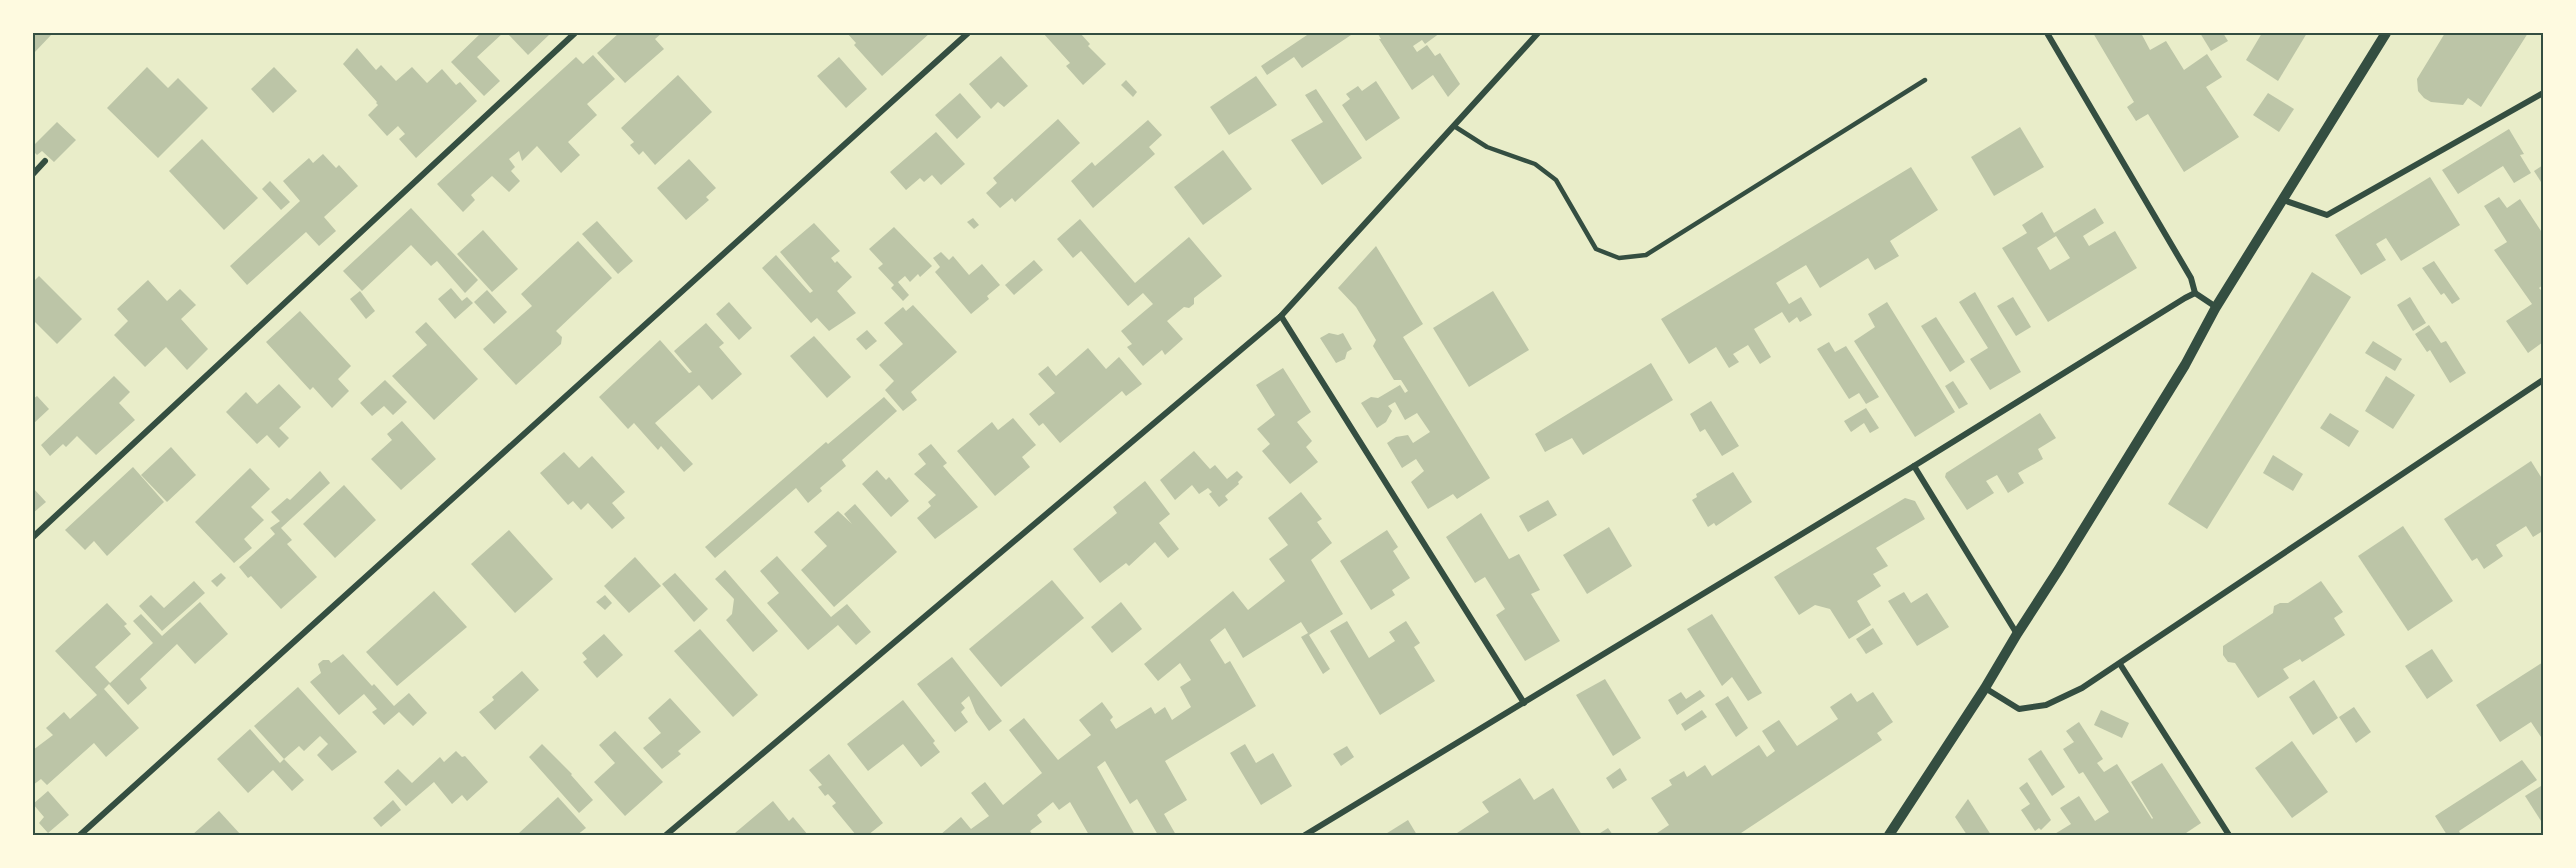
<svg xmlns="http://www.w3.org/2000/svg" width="2576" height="868" font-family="'Sofia Sans Condensed',sans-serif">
<rect width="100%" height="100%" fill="#e9edc9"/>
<g fill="#bcc5a7" fill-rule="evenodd">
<path d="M33 33H53L33 54Z"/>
<path d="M481 33H503L477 57 500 81 484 96 451 62Z"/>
<path d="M507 33H551L528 55Z"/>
<path d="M619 33H662L655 39 664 49 625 83 597 53Z"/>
<path d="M847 33H930L882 76 854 45 856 43Z"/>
<path d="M1043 33H1080L1090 44 1088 46 1106 64 1083 85 1066 66 1070 63Z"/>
<path d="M1310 33H1354L1302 68 1294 57 1267 75 1261 66Z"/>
<path d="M1384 33 1385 35 1389 33H1440L1425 44 1422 40 1413 46 1417 52 1427 45 1435 56 1440 53 1460 84 1448 97 1433 75 1412 90 1379 39H1381L1378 34Z"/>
<path d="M2093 33H2141L2150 50 2166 41 2184 70 2207 54 2222 77 2206 87 2239 137 2184 172 2148 114 2136 121 2127 107 2134 102Z"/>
<path d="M2200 33H2223L2228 41 2211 51Z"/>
<path d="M2262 33H2307L2278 81 2246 60Z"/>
<path d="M2445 33H2528L2481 107 2468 98 2463 105 2431 102 2424 98 2418 91 2417 79Z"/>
<path d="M357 48 376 70 381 65 396 81 412 67 427 83 442 69 456 85 460 82 477 101 416 158 399 139 405 134 398 126 387 136 368 115 378 105 376 103 377 102 343 64Z"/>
<path d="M593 55 615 79 587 104 597 115 568 142 580 155 561 173 537 146 522 161 519 151 509 159 515 167 511 171 520 181 509 192 492 176 471 195 475 200 463 212 437 184 576 57 583 64Z"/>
<path d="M1001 56 1028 86 1004 107 998 102 991 109 969 84Z"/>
<path d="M839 57 867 89 846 108 817 76Z"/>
<path d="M147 67 168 88 178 78 208 108 158 158 107 108Z"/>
<path d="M274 67 297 91 273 113 251 89Z"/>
<path d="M678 75 712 112 655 165 643 151 639 155 630 145 634 142 621 128Z"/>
<path d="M1256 76 1277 105 1229 135 1210 107Z"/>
<path d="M1126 80 1137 92 1133 97 1121 85Z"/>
<path d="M1376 81 1400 118 1366 141 1342 105 1350 99 1346 94 1358 86 1362 91Z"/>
<path d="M1316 89 1362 158 1322 185 1291 140 1323 122 1305 95Z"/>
<path d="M960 93 981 117 957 139 935 115Z"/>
<path d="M2268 93 2294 109 2279 132 2253 115Z"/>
<path d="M1058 119 1080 143 1015 202 1012 198 1000 208 986 193 997 183 993 178Z"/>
<path d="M1148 120 1162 135 1149 147 1155 154 1093 208 1071 181 1092 162 1095 166Z"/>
<path d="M57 122 76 140 54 162 42 151 37 155 33 151V146Z"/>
<path d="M2020 127 2044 167 1994 196 1971 157Z"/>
<path d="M2509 129 2524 154 2520 155 2531 173 2514 183 2503 166 2458 194 2442 170Z"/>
<path d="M936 132 965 164 941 185 932 175 924 182 920 178 906 190 890 172Z"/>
<path d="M202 139 258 198 224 230 169 171Z"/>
<path d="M1223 150 1252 189 1203 225 1174 187Z"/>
<path d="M323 154 336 168 339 165 358 186 324 217 336 231 319 246 306 232 247 285 230 266 300 201 283 181 309 158 313 163Z"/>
<path d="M689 159 716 188 706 197 709 200 686 220 657 188Z"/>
<path d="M2543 165V185L2534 171Z"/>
<path d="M1911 167 1938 210 1890 241 1899 256 1875 270 1868 258 1820 288 1806 265 1776 283 1789 304 1801 297 1812 315 1800 322 1797 317 1789 323 1782 312 1754 329 1771 357 1760 364 1748 345 1733 354 1739 362 1729 368 1716 347 1689 364 1661 319Z"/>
<path d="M2430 177 2460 225 2401 261 2386 238 2376 244 2386 260 2361 275 2335 235Z"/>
<path d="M270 181 290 202 281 210 262 189Z"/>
<path d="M2499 197 2507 208 2520 199 2543 234V285L2539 288 2543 292V342L2528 353 2506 321 2532 304 2494 250 2507 242 2484 206Z"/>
<path d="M411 208 478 280 465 293 437 261 431 266 411 245 362 291 343 271Z"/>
<path d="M2095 208 2104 223 2083 236 2089 246 2115 231 2137 268 2048 322 2002 248 2027 233 2022 225 2042 212 2054 233ZM2056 236 2070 258 2050 270 2037 248Z"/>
<path d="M973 218 979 225 974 229 967 222Z"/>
<path d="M1080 219 1135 283 1189 237 1222 276 1194 298V304L1189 308 1184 307 1167 321 1183 339 1165 355 1162 350 1143 366 1127 347 1132 344 1121 331 1153 304 1143 293 1128 306 1081 251 1073 258 1057 239Z"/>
<path d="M597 221 633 261 618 274 582 234Z"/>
<path d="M814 223 840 251 831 258 835 263 837 261 852 277 837 291 856 313 829 331 817 318 811 323 762 268 776 255 810 293 813 291 780 252Z"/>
<path d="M894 227 932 266 920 277 918 274 910 282 905 276 898 282 909 295 903 301 891 288 894 285 878 268 883 264 869 249Z"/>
<path d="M483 230 518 269 492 292 457 254Z"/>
<path d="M578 241 612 278 556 331 562 337 561 344 516 385 483 349 532 306 521 294Z"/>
<path d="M1376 246 1423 324 1403 337 1490 478 1457 499 1453 494 1428 509 1411 482 1424 471 1416 459 1402 468 1387 443 1396 437 1408 435 1413 443 1430 432 1417 413 1405 420 1395 402 1388 406 1392 411 1386 422 1377 428 1361 403 1371 397 1378 398 1400 385 1405 393 1408 391 1401 380H1394L1373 346 1376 340 1356 307 1338 288Z"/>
<path d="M941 252 949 260 953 256 969 275 982 264 1000 285 987 296 989 299 971 314 935 272 940 267 933 258Z"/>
<path d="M1034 260 1043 270 1014 295 1005 285Z"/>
<path d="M2434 261 2460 299 2452 304 2444 293 2441 295 2422 268Z"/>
<path d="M2312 272 2351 297 2207 529 2168 504Z"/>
<path d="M39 276 82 319 57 344 33 320V282Z"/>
<path d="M148 280 167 301 180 289 196 305 181 319 208 349 187 370 166 347 145 367 114 335 128 321 117 309Z"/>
<path d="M451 288 462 301 467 297 473 303 455 319 438 299Z"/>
<path d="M487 290 507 312 494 324 474 302Z"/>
<path d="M360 291 375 311 366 319 350 299Z"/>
<path d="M1493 291 1529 350 1469 387 1433 328Z"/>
<path d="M1975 292 2021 372 1990 390 1970 359 1988 348 1959 302Z"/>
<path d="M2013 297 2031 327 2016 336 1997 306Z"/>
<path d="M2410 297 2426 323 2413 331 2397 305Z"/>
<path d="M729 302 752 328 739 340 716 314Z"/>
<path d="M1887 302 1955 412 1915 437 1854 341 1875 327 1868 314Z"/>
<path d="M913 305 957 352 911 392 917 400 903 411 885 390 894 381 879 365 903 344 884 323 903 307 906 311Z"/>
<path d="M300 311 351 366 338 379 349 391 332 408 313 387 310 390 266 342Z"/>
<path d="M1936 317 1965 362 1950 372 1921 326Z"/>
<path d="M426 322 478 379 434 420 392 376 427 345 415 332Z"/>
<path d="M706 323 724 343 719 347 742 374 712 400 699 385 655 423 693 464 684 472 661 446 658 450 634 423 628 429 599 397 660 340 689 373 692 372 674 351Z"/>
<path d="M2429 325 2441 343 2446 341 2466 373 2450 383 2430 350 2427 352 2415 334Z"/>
<path d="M867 330 877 341 866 350 856 339Z"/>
<path d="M1329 333 1338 335 1343 333 1352 349 1347 352 1345 359 1336 363 1320 338Z"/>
<path d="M814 336 851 377 827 398 790 356Z"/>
<path d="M2373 341 2402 359 2395 371 2365 353Z"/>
<path d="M1829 342 1835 352 1846 346 1879 397 1866 404 1859 393 1849 399 1817 349Z"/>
<path d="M1088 348 1106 369 1119 357 1142 384 1126 396 1122 391 1060 443 1043 423 1039 426 1029 414 1055 393 1038 374 1048 366 1056 376Z"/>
<path d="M1651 363 1673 400 1583 455 1572 438 1545 452 1535 434Z"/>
<path d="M1283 368 1311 412 1297 422 1312 441 1306 447 1318 462 1290 484 1262 451 1270 444 1257 429 1275 415 1256 385Z"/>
<path d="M114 376 130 392 119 403 135 420 96 455 77 436 66 447 63 444 50 456 41 445Z"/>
<path d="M2386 376 2415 395 2393 429 2365 411Z"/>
<path d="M385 380 407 402 393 415 384 406 372 416 360 403Z"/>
<path d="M1953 381 1968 404 1959 409 1945 386Z"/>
<path d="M279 384 301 407 279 428 289 438 279 448 267 435 257 444 226 412 246 392 257 404Z"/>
<path d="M37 396 49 409 33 424V399Z"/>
<path d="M884 397 897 411 842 460 846 466 820 488 822 491 808 503 796 488 715 558 705 547 826 442 828 444Z"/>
<path d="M1711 401 1739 446 1722 456 1705 429 1700 432 1690 414Z"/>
<path d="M1866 408 1879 428 1870 433 1864 423 1851 432 1844 421Z"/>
<path d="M2040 413 2056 438 2038 449 2043 459 2018 473 2024 483 2008 493 1997 475 1986 481 1994 493 1967 510 1945 477 1946 473Z"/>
<path d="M2330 413 2359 431 2349 447 2320 428Z"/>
<path d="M1013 418 1036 445 1022 457 1030 467 995 496 957 451 992 422 998 430Z"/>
<path d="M402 421 436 459 401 490 371 459 392 440 387 434Z"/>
<path d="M931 444 947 463 943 466 978 507 935 539 917 518 931 506 928 502 936 495 914 474 926 464 918 454Z"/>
<path d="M171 447 196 475 167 502 141 475Z"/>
<path d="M1194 451 1210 469 1215 465 1227 479 1237 471 1243 477 1238 482 1239 484 1225 496 1228 500 1219 507 1209 494 1212 492 1208 488 1199 494 1192 485 1175 500 1160 480Z"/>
<path d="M564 452 579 468 592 456 625 492 612 503 625 518 612 529 588 503 581 510 573 501 568 505 540 473Z"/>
<path d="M2273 455 2303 474 2293 491 2263 473Z"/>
<path d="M2531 461 2543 480V531L2533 537 2526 526 2496 545 2503 556 2484 569 2477 558 2472 561 2444 519Z"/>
<path d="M133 467 164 502 107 556 94 541 85 550 65 530Z"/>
<path d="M250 468 270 489 251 507 264 520 244 539 252 548 234 563 195 522Z"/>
<path d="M877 470 886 480 889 477 909 501 891 517 862 484Z"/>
<path d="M320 471 330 483 281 528 292 540 287 544 317 577 281 609 251 576 248 578 239 567 275 534 270 528 280 521 271 512 287 498 290 500Z"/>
<path d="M1733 472 1752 502 1716 526 1714 523 1708 527 1692 500 1697 497 1696 494Z"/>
<path d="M1145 481 1170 514 1159 523 1179 549 1168 558 1155 542 1129 566 1126 563 1100 583 1073 549 1117 513 1113 507Z"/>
<path d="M344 485 376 520 335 558 303 524Z"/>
<path d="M33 488 46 502 33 513Z"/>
<path d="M1301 492 1322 519 1317 522 1332 543 1311 560 1343 614 1309 635 1330 669 1323 674 1301 637 1308 633 1301 622 1243 658 1225 628 1210 640 1225 664 1230 661 1256 706 1165 761 1187 800 1164 814 1176 835H1158L1137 799 1130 804 1105 761 1097 767 1135 835H1089L1070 802 1059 810 1053 802 1037 815 1042 822 1030 831 1033 835H940L961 817 971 829 989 816 971 793 985 782 1003 805 1042 773 1009 730 1024 718 1058 760 1091 735 1079 720 1102 702 1113 717 1110 720 1116 729 1151 707 1155 714 1165 707 1172 720 1191 707 1180 687 1191 680 1180 663 1158 681 1144 664 1233 591 1248 610 1285 581 1269 559 1288 545 1268 518Z"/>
<path d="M1905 498 1915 501 1925 519 1876 548 1888 566 1873 574 1881 586 1857 601 1871 625 1849 639 1830 609 1815 605 1799 615 1774 577Z"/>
<path d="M1548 500 1557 515 1528 532 1519 516Z"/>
<path d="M855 504 897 552 834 607 801 570 827 546 814 532 838 511 852 524 844 514Z"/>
<path d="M1481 513 1509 559 1519 554 1540 590 1531 594 1560 641 1525 661 1496 615 1505 609 1485 577 1475 583 1446 537Z"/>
<path d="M2403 526 2453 601 2408 631 2358 556Z"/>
<path d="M1609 527 1632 566 1587 594 1563 555Z"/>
<path d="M509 530 553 579 515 613 471 564Z"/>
<path d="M1387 530 1398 547 1393 551 1410 578 1392 590 1395 595 1371 610 1340 561Z"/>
<path d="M777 556 831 617 847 604 871 632 856 645 838 625 808 650 767 603 779 593 760 571Z"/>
<path d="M635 557 661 586 629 613 604 586Z"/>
<path d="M725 570 778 631 753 652 726 620 732 614 734 599 715 579Z"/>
<path d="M221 573 226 578 217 587 211 581Z"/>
<path d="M675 573 708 609 694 622 662 584Z"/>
<path d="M1052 580 1084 618 1001 687 969 649Z"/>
<path d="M194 581 205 593 162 631 139 606 151 595 164 608Z"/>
<path d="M2321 581 2343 612 2334 618 2345 635 2302 662 2300 659 2283 669 2289 678 2258 698 2235 663 2228 662 2223 655V646L2273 613 2274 606 2280 603H2288Z"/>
<path d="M434 591 467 627 397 686 366 652Z"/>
<path d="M1904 592 1911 603 1927 593 1949 627 1917 646 1888 601Z"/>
<path d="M605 595 612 603 605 610 596 602Z"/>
<path d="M200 602 228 634 195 664 177 644 140 679 147 688 128 705 109 684 104 689 139 728 106 757 94 743 47 785 41 779 33 785V750L53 735 46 728 64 712 70 719 97 695 55 651 107 603 127 624 124 626 131 634 95 667 110 683 153 643 133 621 141 614 162 636Z"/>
<path d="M1121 602 1142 629 1112 653 1091 627Z"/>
<path d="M1712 614 1762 693 1748 701 1732 677 1722 686 1687 629Z"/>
<path d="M1347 621 1369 658 1395 641 1389 632 1406 621 1420 643 1414 647 1435 681 1380 715 1330 631Z"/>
<path d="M1873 628 1883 644 1866 654 1856 639Z"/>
<path d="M700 629 758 695 733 717 674 651Z"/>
<path d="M604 634 623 655 597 678 583 662 587 659 582 653Z"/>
<path d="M2432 649 2453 681 2427 699 2405 666Z"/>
<path d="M343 654 372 686 374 684 394 706 409 693 427 713 413 726 399 712 384 725 372 712 377 709 364 694 339 715 310 682 321 673 318 664 323 660H329L331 663Z"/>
<path d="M952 657 1002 721 989 731 976 713 969 696 961 703 965 708 961 712 968 722 955 732 917 684Z"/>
<path d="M2543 662V740L2531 722 2500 742 2476 705Z"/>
<path d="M522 671 539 690 495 730 479 712 494 700 492 697Z"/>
<path d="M1605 679 1641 738 1613 756 1576 695Z"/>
<path d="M2314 680 2338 718 2313 735 2289 697Z"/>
<path d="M298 687 357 752 332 771 317 755 328 744 320 736 304 751 299 746 284 759 254 726Z"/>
<path d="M1700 690 1705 696 1677 715 1668 700 1681 692 1686 699Z"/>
<path d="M1873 692 1893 722 1877 733 1882 740 1738 835H1654L1669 825 1651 798 1672 785 1669 780 1684 771 1687 777 1705 765 1712 776 1759 745 1767 757 1775 751 1762 731 1779 720 1797 746 1838 719 1830 707 1851 693 1857 702Z"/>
<path d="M1728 696 1748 728 1736 737 1715 704Z"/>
<path d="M670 698 701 732 678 751 681 754 662 769 643 748 661 733 648 718Z"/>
<path d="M903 700 935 741 933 743 940 752 921 767 903 744 868 771 847 744Z"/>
<path d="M2354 707 2371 732 2356 743 2339 717Z"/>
<path d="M1702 710 1707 717 1685 731 1681 724Z"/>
<path d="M2101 710 2129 723 2122 738 2094 725Z"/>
<path d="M2079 722 2103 759 2097 763 2104 772 2117 764 2152 819 2153 818 2131 782 2162 763 2201 823 2183 835H2053L2071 824 2060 808 2079 796 2095 821 2109 812 2083 772 2079 774 2063 749 2074 742 2066 731Z"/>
<path d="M250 729 280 763 284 759 304 780 292 791 273 770 248 793 217 759Z"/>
<path d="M615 731 663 782 625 816 594 782 615 763 599 745Z"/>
<path d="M2292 741 2328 792 2292 818 2255 768Z"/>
<path d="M542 744 572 774 571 775 593 800 579 813 529 757Z"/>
<path d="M1245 744 1256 763 1273 753 1292 786 1261 805 1230 753Z"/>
<path d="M1347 746 1354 757 1341 766 1333 754Z"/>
<path d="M2041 750 2065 787 2052 796 2028 759Z"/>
<path d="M456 751 462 757 465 756 488 782 467 801 462 795 452 804 434 782 406 806 384 782 398 769 412 783 440 757 444 762Z"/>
<path d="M829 754 883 823 868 835H856L832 806 836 803 828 794 825 796 818 787 822 785 809 770Z"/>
<path d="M2522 760 2537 780 2459 831 2460 833 2447 835 2435 816Z"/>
<path d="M1620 768 1627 780 1613 789 1606 778Z"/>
<path d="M1520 778 1534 800 1553 788 1582 835H1454L1489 812 1482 802Z"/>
<path d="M2027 782 2051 820 2041 830 2039 828 2035 831 2021 810 2030 804 2019 788Z"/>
<path d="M2541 786 2543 788V824L2525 796Z"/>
<path d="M48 791 69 815 48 833 39 823 44 817 33 804Z"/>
<path d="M558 797 586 828 577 835H521L519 833Z"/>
<path d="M1968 799 1991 835H1967L1955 817Z"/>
<path d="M393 800 401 810 381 827 373 818Z"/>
<path d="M773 801 789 821 793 817 808 835H737L735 833Z"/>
<path d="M219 811 241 835H192Z"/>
<path d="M1408 820 1417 835H1384Z"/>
<path d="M1608 828 1613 835H1597Z"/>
</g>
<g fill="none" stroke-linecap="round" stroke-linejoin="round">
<path stroke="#344e41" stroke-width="4.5" d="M1454 126 1487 147 1535 164 1556 180 1596 249 1619 258 1646 255 1925 80"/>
<g stroke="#344e41" stroke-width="6">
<path d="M2047 33 2191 278 2195 293"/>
<path d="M33 174 45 161"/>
<path d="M2283 200 2327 215 2543 93"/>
<path d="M1281 316 1524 703"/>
<path d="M1914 466 2017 634"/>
<path d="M33 537 575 33"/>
<path d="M2120 664 2229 835"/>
<path d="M1985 688 2019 709 2046 705 2082 688 2543 380"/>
<path d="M80 835 968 33"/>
<path d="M666 835 1281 316 1538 33"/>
<path d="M1305 835 1914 466 2185 298 2195 293 2216 307"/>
</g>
<path stroke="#344e41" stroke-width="10" d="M1889 835 1985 688 2017 634 2059 569 2185 365 2216 307 2386 33"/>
</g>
<rect width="2576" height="868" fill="none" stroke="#fefae0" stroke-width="69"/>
<rect x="34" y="34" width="2508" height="800" fill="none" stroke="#344e41" stroke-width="2"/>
</svg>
